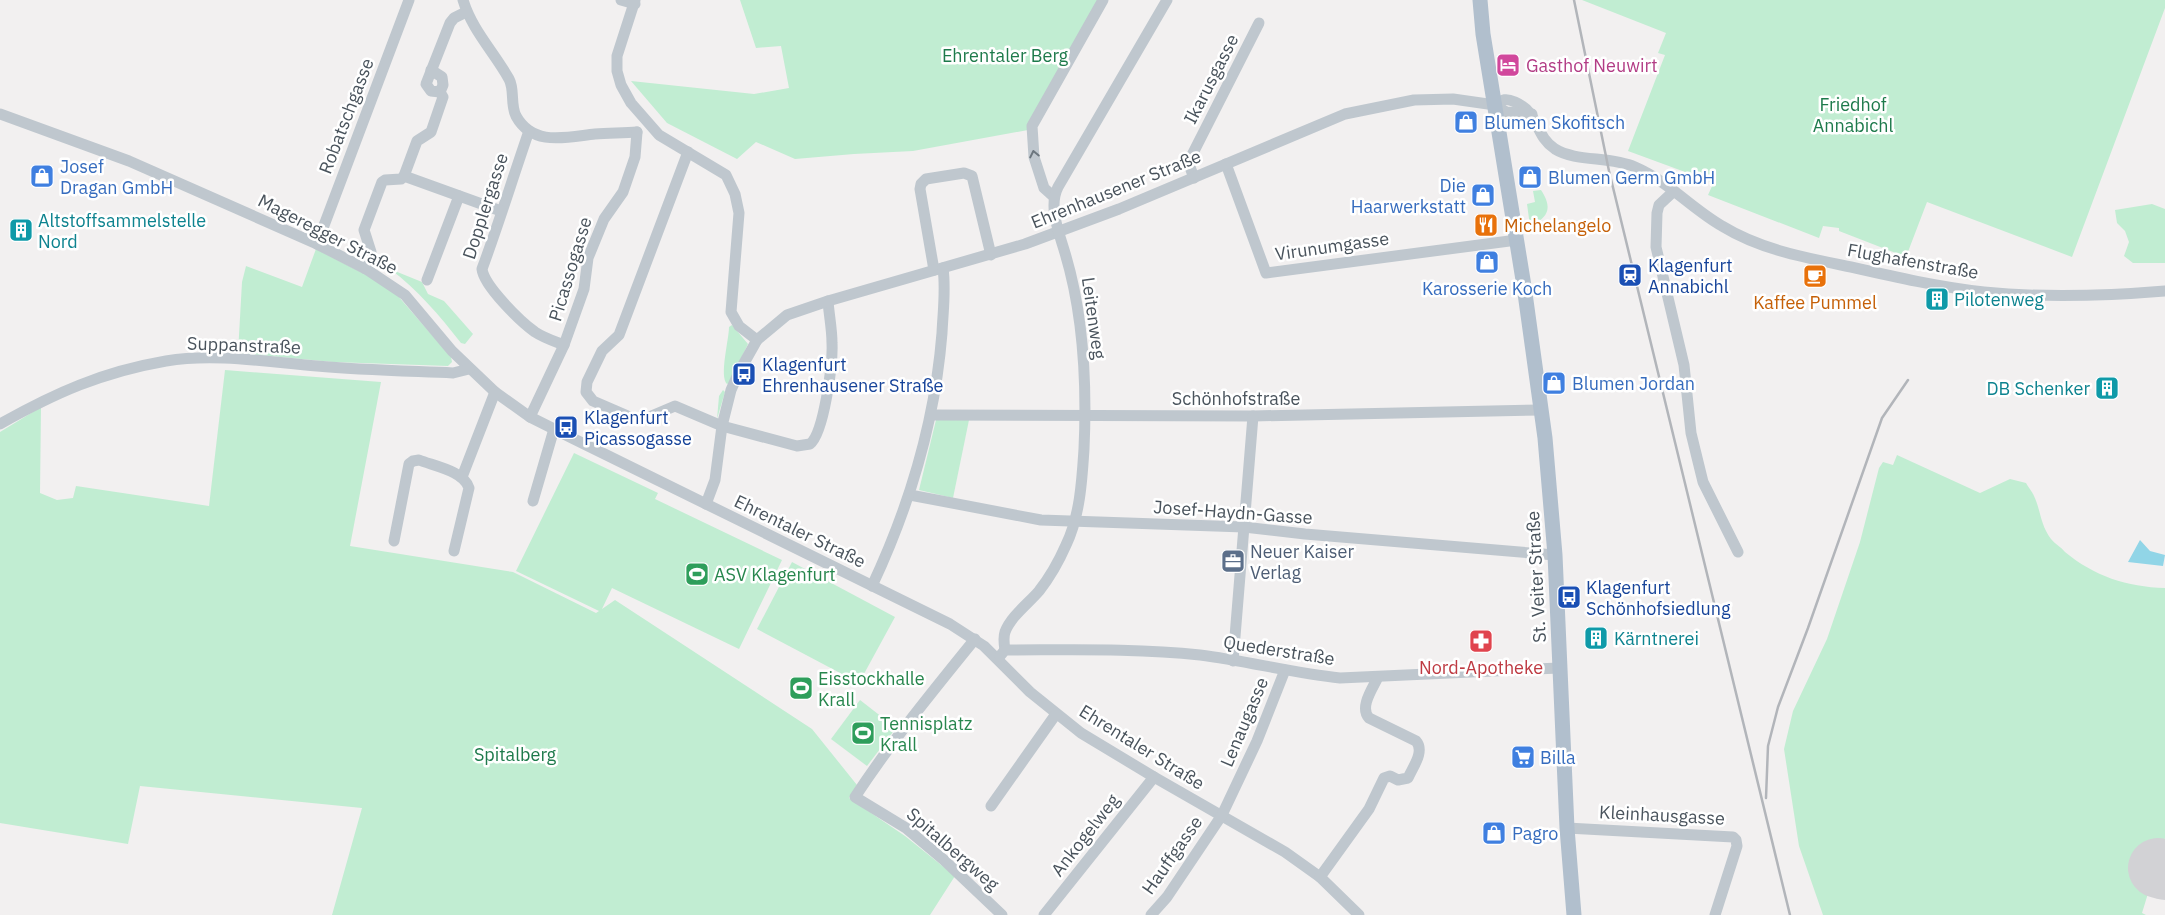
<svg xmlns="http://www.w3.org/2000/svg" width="2165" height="915" font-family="'IBM Plex Sans',sans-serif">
<rect width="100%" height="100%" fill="#f2f0f0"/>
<g fill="#c1edd2">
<path d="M740 0H1100L1028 130 913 151 854 154 795 159 756 142 737 159 667 123 631 81 754 94 789 88 781 46 756 48Z"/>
<path d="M1582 0H2165V8L2072 257 1927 202 1906 257 1839 231V228L1823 226 1819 238 1708 195 1713 184 1699 174 1696 176 1628 151 1665 55 1658 53 1666 33Z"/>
<path d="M1541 190C1552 207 1550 217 1530 226L1527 204 1535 202 1533 191Z"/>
<path d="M2152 204 2165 209V263H2133L2124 256 2129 242 2125 231 2117 223 2115 210Z"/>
<path d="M316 249 372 278 398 296 451 357 452 362 448 366 333 362 238 353 242 282 246 266 302 287Z"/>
<path d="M390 269 422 282 428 294 444 301 473 334 465 344 461 343C439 315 418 290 390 269Z"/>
<path d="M732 325 748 344 729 383 727 384C719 376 729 340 729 327Z"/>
<path d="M225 370 381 382 350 546 513 572 596 613 599 611 516 571 574 453 658 493 655 499 782 560 739 649 612 588 602 609 615 600 812 729 857 785 849 798 905 836 955 876 930 915H332L362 808 140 786 128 844 0 823V432L41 407 40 493 57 500 73 498 76 486 209 506Z"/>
<path d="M723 390 725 392 717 419 719 396Z"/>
<path d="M936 420H969L953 498 919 490Z"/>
<path d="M1897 455 1980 493 2010 479 2026 483C2028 487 2032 491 2034 496 2041 511 2040 524 2051 539 2055 544 2061 547 2065 552 2094 576 2127 587 2165 588V838L2142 913 2146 915H1823L1799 846 1784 749 1793 711 1827 639 1860 542 1879 468 1883 462 1893 465Z"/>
<path d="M792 562 895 617 859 683 757 629Z"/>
<path d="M860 700 896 728 867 766 831 739Z"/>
</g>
<path fill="#91d5e7" d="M2140 540 2150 551 2165 555 2163 566 2128 562Z"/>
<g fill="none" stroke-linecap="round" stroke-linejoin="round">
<path stroke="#d2d2d5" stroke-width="60" d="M2158 868 2165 870"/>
<g stroke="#bfc7ce" stroke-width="11">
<path d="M463 0C472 30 494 52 509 79 515 90 510 104 516 116 533 147 567 137 595 134 609 133 623 133 637 132"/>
<path d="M621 0 635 4"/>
<path d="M635 0 617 56V71L621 85 631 103 659 135 726 175 735 194 739 213 731 312 739 326 757 340"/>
<path d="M440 92 431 91 426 84 450 23 454 18 466 12"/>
<path d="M1495 105C1503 99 1506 98 1515 102 1540 113 1534 135 1555 149 1576 162 1610 156 1635 167 1668 181 1692 209 1722 226 1761 250 1807 258 1851 267 1895 277 1939 287 1984 292 2044 298 2105 296 2165 291"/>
<path d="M0 114 129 161 317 244 366 269 405 295 452 351 495 392 530 417 574 439 950 624 984 646 1030 692 1081 733 1154 777 1285 852 1320 877 1359 915"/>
<path d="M529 131C513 177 499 223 482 269 484 286 520 321 535 332 544 338 554 341 564 345"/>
<path d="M688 152 619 335 602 351 587 382 586 392 593 401 637 420H642L675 406 722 426 797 446 810 444C824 433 833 363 832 343 832 329 829 315 828 301"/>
<path d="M1226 164 1266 273 1517 240"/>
<path d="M404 176 501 211"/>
<path d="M1194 178 1190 167V159L1259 23"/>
<path d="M1674 191 1659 205 1657 213 1656 247 1684 365 1691 433 1703 482 1738 552"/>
<path d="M1054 197 1044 188 1034 157 1032 126 1103 0"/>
<path d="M317 244 409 0"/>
<path d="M366 269 371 252 364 230 382 182 385 180 401 179 404 176 417 141 431 132 443 97 440 92 443 85 442 77 431 70"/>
<path d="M934 270 920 189 921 184 926 179 964 173 972 176 991 255"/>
<path d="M427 280 459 196"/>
<path d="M931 415 1253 416 1542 410"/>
<path d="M530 417 564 345 584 289 588 258 604 219 623 192 635 157 637 132"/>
<path d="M0 424C55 393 102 372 166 361 215 353 267 362 317 366 362 370 408 371 453 373L469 369"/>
<path d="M462 477 495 392"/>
<path d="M910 495 1041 520 1244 527 1305 534 1555 555"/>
<path d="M533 501 554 429"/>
<path d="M706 504 715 480 722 426 731 390 739 372 757 340 787 315 828 301 1025 244 1119 209 1345 114 1414 100 1453 99 1495 105 1506 112 1532 114"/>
<path d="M394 541 409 464 413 461 419 460C434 466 464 471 469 488L454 551"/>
<path d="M872 586C910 505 935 422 942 333 943 311 946 290 943 268"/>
<path d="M975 639C933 691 891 742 855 797L906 828 944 860 1002 915"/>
<path d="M1005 650C1004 644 1003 638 1005 632 1011 616 1029 603 1039 591 1050 577 1059 561 1066 545 1080 516 1082 480 1084 449 1087 383 1084 316 1065 253 1059 232 1048 207 1058 187L1167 0"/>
<path d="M1000 656 1005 650C1070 650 1136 648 1200 655 1247 661 1293 673 1340 678L1559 668"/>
<path d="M1233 661 1253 416"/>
<path d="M991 806 1056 714"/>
<path d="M1567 828 1733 837 1736 840 1737 846 1715 915"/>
<path d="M1320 877 1369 809 1384 778 1390 776 1398 780 1408 778C1413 767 1425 751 1416 741L1369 718C1359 707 1373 688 1378 677"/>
<path d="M1044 915 1154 777"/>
<path d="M1151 915 1167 897 1222 815 1257 741 1285 670"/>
</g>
<path stroke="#b1bfcd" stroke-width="15" d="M1480 0 1483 34 1524 286 1545 438 1555 555 1567 828 1574 915"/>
<g stroke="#b2b5ba" stroke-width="2.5">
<path d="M1574 0 1609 171 1790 915"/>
<path d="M1766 798 1768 746 1778 707 1808 628 1882 418 1908 380"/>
</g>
</g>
<defs><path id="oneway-chevron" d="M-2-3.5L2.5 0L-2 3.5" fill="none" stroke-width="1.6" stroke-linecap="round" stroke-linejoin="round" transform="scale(1.25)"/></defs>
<use stroke="#6c767e" href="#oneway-chevron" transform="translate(1034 154) rotate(-102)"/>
<defs>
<g id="hotel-square" transform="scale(1.25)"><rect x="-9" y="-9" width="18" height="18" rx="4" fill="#d1479c" stroke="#fff"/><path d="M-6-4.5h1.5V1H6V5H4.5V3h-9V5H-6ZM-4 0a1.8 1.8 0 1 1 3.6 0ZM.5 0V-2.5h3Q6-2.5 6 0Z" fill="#fff"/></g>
<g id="shop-square" transform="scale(1.25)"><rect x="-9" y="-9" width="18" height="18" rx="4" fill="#3f7fe0" stroke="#fff"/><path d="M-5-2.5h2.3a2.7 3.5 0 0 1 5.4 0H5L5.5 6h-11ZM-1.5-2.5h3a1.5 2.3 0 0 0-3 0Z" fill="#fff"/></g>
<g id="restaurant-square" transform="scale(1.25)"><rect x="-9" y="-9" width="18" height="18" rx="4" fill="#e8710a" stroke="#fff"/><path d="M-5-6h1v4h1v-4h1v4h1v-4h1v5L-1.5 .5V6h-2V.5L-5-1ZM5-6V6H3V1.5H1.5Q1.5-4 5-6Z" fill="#fff"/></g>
<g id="building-square" transform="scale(1.25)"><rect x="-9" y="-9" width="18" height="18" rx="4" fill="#0f9aa8" stroke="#fff"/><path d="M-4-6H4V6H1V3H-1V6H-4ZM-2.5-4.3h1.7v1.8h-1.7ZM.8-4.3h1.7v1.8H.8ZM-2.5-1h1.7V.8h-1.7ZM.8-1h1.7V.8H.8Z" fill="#fff"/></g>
<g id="station-square" transform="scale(1.25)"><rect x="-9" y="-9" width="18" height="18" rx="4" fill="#1a4fb4" stroke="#fff"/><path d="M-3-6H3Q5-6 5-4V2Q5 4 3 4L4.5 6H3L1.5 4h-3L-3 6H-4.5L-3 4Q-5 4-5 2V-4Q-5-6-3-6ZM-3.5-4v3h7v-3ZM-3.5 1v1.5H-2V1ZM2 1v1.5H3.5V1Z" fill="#fff"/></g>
<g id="cafe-square" transform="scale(1.25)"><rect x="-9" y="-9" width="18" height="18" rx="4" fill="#e8710a" stroke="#fff"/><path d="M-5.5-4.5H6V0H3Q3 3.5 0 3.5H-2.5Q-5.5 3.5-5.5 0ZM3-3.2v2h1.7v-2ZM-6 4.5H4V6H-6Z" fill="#fff"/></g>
<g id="bus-square" transform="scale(1.25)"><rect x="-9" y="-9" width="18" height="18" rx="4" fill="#1a4fb4" stroke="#fff"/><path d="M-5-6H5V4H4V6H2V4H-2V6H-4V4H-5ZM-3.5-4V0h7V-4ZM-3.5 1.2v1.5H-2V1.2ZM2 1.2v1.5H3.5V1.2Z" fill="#fff"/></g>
<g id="office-square" transform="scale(1.25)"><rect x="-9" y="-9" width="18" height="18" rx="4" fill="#5c6f8a" stroke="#fff"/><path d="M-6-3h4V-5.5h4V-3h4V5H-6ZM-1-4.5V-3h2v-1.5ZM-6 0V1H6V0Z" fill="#fff"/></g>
<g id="stadium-square" transform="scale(1.25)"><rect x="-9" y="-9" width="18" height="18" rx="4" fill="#2e9e5b" stroke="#fff"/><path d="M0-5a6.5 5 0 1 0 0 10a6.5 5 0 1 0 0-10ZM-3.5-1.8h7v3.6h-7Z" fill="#fff"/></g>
<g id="pharmacy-square" transform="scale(1.25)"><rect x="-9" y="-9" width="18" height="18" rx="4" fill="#e0444e" stroke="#fff"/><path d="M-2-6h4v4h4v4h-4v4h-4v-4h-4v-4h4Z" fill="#fff"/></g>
<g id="supermarket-square" transform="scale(1.25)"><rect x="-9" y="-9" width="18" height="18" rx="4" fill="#3f7fe0" stroke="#fff"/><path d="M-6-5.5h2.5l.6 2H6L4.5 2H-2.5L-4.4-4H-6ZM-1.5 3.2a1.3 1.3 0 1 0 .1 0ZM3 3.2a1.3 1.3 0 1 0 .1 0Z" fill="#fff"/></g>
</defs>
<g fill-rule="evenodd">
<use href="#hotel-square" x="1508" y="65"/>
<use href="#shop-square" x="1466" y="122"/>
<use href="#shop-square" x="42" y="176"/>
<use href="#shop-square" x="1530" y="177"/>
<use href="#shop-square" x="1483" y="195"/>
<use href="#restaurant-square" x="1486" y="225"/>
<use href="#building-square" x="21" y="230"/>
<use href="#shop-square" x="1487" y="262"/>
<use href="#station-square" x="1630" y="275"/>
<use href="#cafe-square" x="1815" y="276"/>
<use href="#building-square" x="1937" y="299"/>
<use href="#bus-square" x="744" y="374"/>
<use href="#shop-square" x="1554" y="383"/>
<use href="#building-square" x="2107" y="388"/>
<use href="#bus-square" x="566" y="427"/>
<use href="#office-square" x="1233" y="561"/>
<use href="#stadium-square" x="697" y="574"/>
<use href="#bus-square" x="1569" y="597"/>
<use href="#building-square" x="1596" y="638"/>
<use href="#pharmacy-square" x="1481" y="641"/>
<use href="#stadium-square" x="801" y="688"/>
<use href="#stadium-square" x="863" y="733"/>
<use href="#supermarket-square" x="1523" y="757"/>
<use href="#shop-square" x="1494" y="833"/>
</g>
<g text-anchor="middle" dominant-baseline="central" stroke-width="5" stroke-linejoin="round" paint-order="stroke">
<g font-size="18" fill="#1d7a4b" stroke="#fff">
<text x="1005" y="55">Ehrentaler Berg</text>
<text x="1853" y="104">Friedhof<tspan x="1853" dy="21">Annabichl</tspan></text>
<text x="515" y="754">Spitalberg</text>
</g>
<g font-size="18" fill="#b23c85" stroke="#fff" text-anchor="start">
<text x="1526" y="65">Gasthof Neuwirt</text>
</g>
<g font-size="18" fill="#49535c" stroke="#fff">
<text transform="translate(1211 79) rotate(-63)">Ikarusgasse</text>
<text transform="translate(346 116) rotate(-69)">Robatschgasse</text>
<text transform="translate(1116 189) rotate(-22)">Ehrenhausener Straße</text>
<text transform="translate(485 206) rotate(-72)">Dopplergasse</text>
<text transform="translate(328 234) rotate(27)">Mageregger Straße</text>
<text transform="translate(1332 246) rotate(-8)">Virunumgasse</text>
<text transform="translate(1913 261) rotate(10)">Flughafenstraße</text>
<text transform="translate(570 269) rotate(-73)">Picassogasse</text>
<text transform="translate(1094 318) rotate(82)">Leitenweg</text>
<text transform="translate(244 345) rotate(2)">Suppanstraße</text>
<text x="1236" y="398">Schönhofstraße</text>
<text transform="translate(1233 512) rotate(4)">Josef-Haydn-Gasse</text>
<text transform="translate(800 531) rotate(26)">Ehrentaler Straße</text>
<text transform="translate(1536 577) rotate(-93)">St. Veiter Straße</text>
<text transform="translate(1279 650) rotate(9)">Quederstraße</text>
<text transform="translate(1244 722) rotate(-67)">Lenaugasse</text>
<text transform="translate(1142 747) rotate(32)">Ehrentaler Straße</text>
<text transform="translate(1662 815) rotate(3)">Kleinhausgasse</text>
<text transform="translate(1085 835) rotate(-52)">Ankogelweg</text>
<text transform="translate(953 849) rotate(41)">Spitalbergweg</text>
<text transform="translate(1172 855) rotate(-55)">Hauffgasse</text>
</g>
<g font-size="18" fill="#366cbe" stroke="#fff" text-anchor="start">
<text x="1484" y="122">Blumen Skofitsch</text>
<text x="60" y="166">Josef<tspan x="60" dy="21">Dragan GmbH</tspan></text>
<text x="1548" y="177">Blumen Germ GmbH</text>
<text x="1466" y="185" text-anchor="end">Die<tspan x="1466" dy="21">Haarwerkstatt</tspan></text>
<text x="1487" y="288" text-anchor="middle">Karosserie Koch</text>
<text x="1572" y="383">Blumen Jordan</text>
<text x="1540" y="757">Billa</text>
<text x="1512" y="833">Pagro</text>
</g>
<g font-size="18" fill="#0d838f" stroke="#fff" text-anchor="start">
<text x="38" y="220">Altstoffsammelstelle<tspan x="38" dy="21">Nord</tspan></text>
<text x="1954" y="299">Pilotenweg</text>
<text x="2090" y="388" text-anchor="end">DB Schenker</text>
<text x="1614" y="638">Kärntnerei</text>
</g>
<g font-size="18" fill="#c56008" stroke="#fff" text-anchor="start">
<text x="1504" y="225">Michelangelo</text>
<text x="1815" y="302" text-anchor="middle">Kaffee Pummel</text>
</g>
<g font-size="18" fill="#164399" stroke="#fff" text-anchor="start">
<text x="1648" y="265">Klagenfurt<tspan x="1648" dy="21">Annabichl</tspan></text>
<text x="762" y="364">Klagenfurt<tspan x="762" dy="21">Ehrenhausener Straße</tspan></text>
<text x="584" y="417">Klagenfurt<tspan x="584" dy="21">Picassogasse</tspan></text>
<text x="1586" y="587">Klagenfurt<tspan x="1586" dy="21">Schönhofsiedlung</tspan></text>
</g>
<g font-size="18" fill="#4e5e75" stroke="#fff" text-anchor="start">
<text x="1250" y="551">Neuer Kaiser<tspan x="1250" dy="21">Verlag</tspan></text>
</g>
<g font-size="18" fill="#27864d" stroke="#fff" text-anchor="start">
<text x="714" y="574">ASV Klagenfurt</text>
<text x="818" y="678">Eisstockhalle<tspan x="818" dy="21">Krall</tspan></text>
<text x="880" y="723">Tennisplatz<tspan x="880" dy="21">Krall</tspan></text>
</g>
<g font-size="18" fill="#be3a42" stroke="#fff">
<text x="1481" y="667">Nord-Apotheke</text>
</g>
</g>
</svg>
